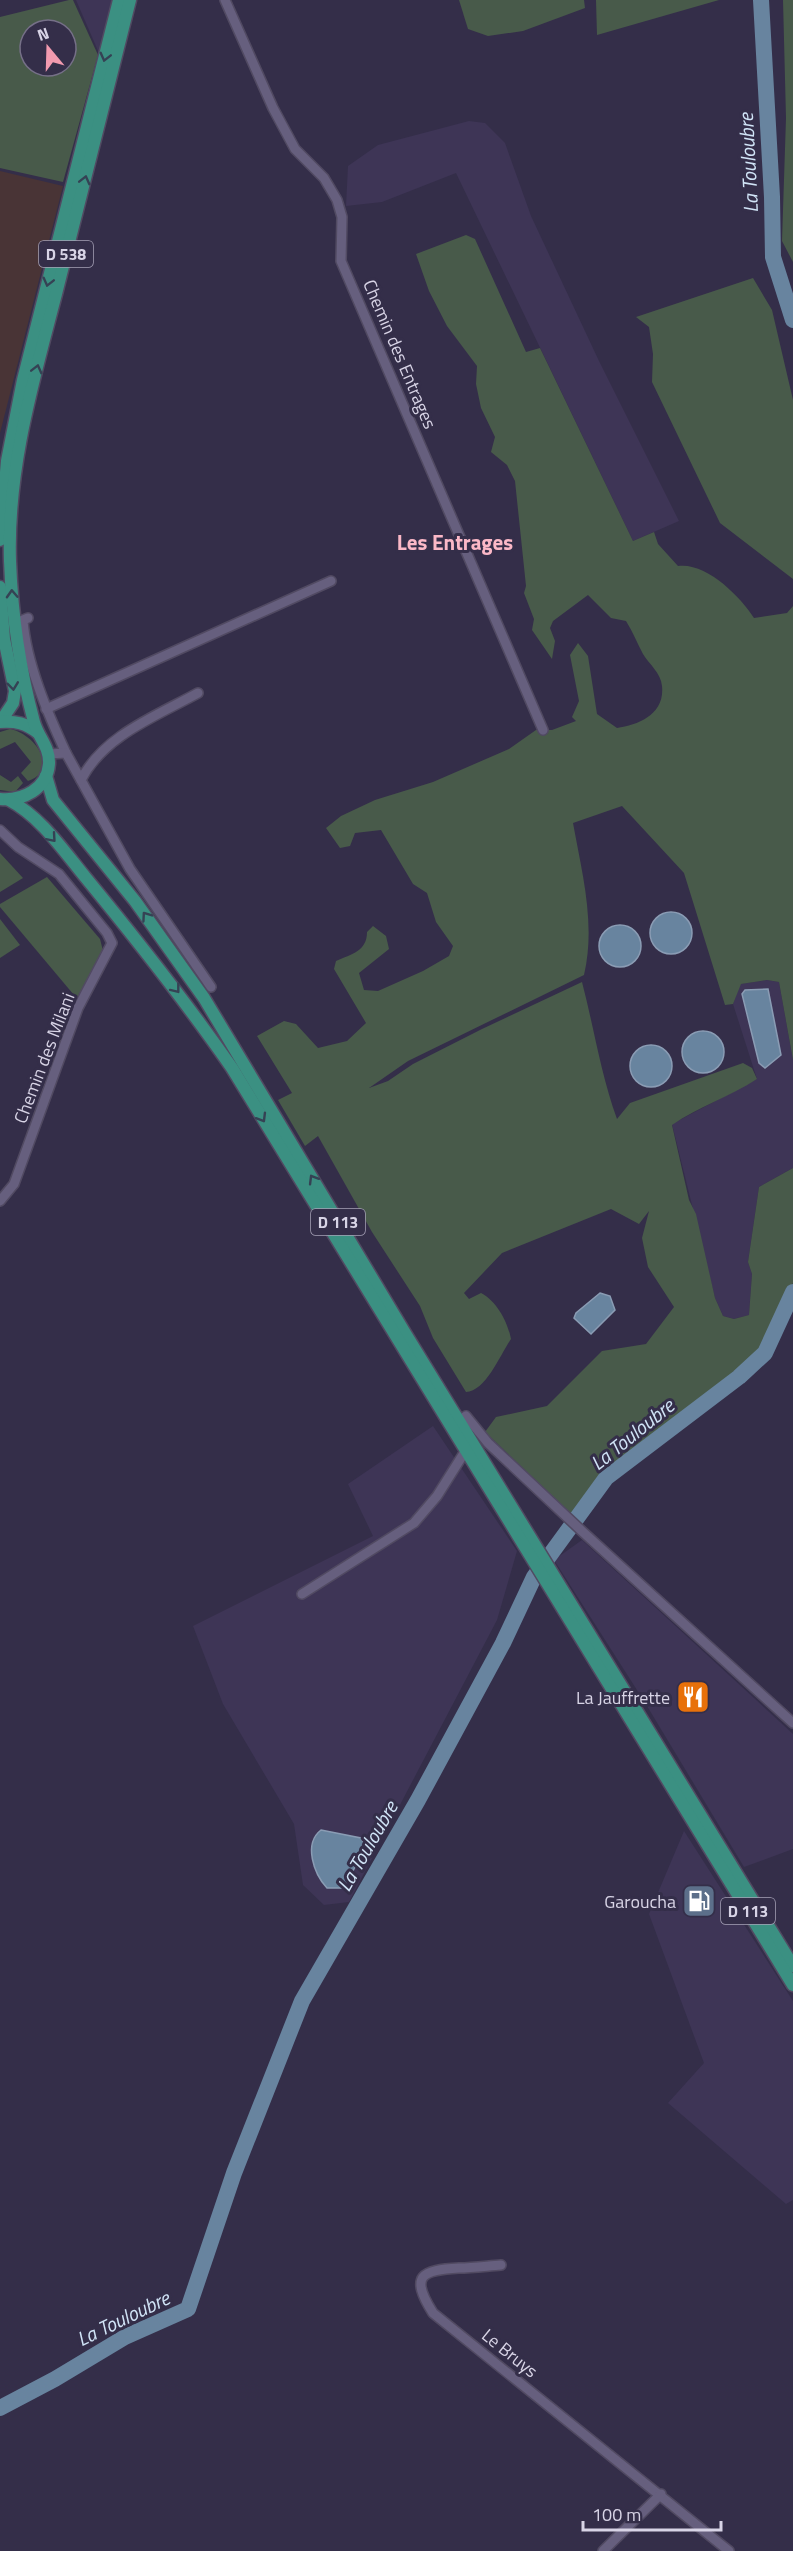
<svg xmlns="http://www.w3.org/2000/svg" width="793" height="2551" font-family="'Titillium Web',sans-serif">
<rect width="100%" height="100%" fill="#342e49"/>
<path fill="#493436" d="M0 171 63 186 0 433Z"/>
<g fill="#3e3556">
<path d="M76 0H112L99 53Z"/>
<path d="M469 121 485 123 505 143 531 216 599 361 679 521 633 541 456 173 382 202 346 206 348 166 378 145Z"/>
<path d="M767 980 779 982 793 1060V1168L759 1187 748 1262 752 1274 749 1315 734 1319 723 1316 715 1298 672 1124 757 1079 733 1004 740 984Z"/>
<path d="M433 1426 517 1551 497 1620 349 1902 324 1905 303 1885 294 1824 223 1704 193 1626 373 1536 348 1484Z"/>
<path d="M582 1540 793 1734V1849L744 1867 644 1701 554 1560Z"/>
<path d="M684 1831 793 2001V2200L786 2204 668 2103 704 2063 649 1914Z"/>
</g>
<g fill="#485a4a" fill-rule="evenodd">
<path d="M69 0H73L98 55 63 182 0 168V17ZM30 30H66V66H30Z"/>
<path d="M459 0H584L585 8 523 31 488 36 468 29Z"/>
<path d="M596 0H719L597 35Z"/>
<path d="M783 0H793V262L782 241 786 118Z"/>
<path d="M466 235 475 239 526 352 540 348 633 541 654 532 658 544 678 566C706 562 740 596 754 618L787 613 793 606V1060L779 982 767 980 741 984 733 1004 725 1005 684 873 622 806 573 823C582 873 596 924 584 975L408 1061 369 1088 388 1081 413 1064 482 1029 582 982C594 1028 601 1075 617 1119L630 1103 743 1063 752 1068 757 1079C729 1097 698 1107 672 1125L689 1200 696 1214 715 1298 723 1316 734 1319 749 1315 752 1274 748 1262 759 1187 793 1168V1283L756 1355 685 1414 654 1433 598 1476 573 1516 485 1432 496 1417 547 1406 602 1351 646 1344 674 1307 648 1267 642 1238 649 1211 639 1224 611 1209 502 1253 464 1293 469 1299 481 1293C497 1301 508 1323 511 1339 500 1355 486 1391 466 1392L433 1338 420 1306 372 1232 318 1136 305 1146 278 1100 292 1093 257 1036 284 1021 296 1024 318 1048 347 1041 366 1023 334 969 336 961C352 954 367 951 367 932L373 926 386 936 389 949 359 973 364 990 378 991 423 971 449 956 453 946 436 922 427 893 413 884 381 830 355 833 350 846 340 848 326 828 341 816 375 800 433 782 509 749 536 730H552L576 721 572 717 579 701 570 655 578 643 588 656 597 714 617 728C639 725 665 714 662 686 661 673 649 664 643 654 637 643 633 632 626 621L611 618 588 595 553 621 550 628 555 641 552 659 532 630 534 619 524 593 526 586 515 481 507 465 491 452 495 437 481 408 476 384 477 366 447 326 429 291 416 254Z"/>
<path d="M753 278 772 310 793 400V579L720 523 652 382 653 354 649 327 636 317Z"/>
<path d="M10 729C36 734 60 771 28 781L21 773 31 762 15 742 0 749V732Z"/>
<path d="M0 775 11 782 18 776 23 783 15 792 0 790Z"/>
<path d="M0 853 23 878 0 892Z"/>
<path d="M47 877 100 939 103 951 79 1001 0 907V904Z"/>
<path d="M0 919 20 945 0 958Z"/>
</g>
<g fill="#68849f" stroke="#8a9cb4" stroke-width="1.5">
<circle cx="671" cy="933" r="21"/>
<circle cx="620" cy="946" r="21"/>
<path d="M768 989 781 1055 765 1068 759 1063 742 994 745 990Z"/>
<circle cx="703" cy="1052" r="21"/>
<circle cx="651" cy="1066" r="21"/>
<path d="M600 1293 610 1296 615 1310 591 1334 574 1318 576 1313Z"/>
<path d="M321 1830 361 1838 366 1846 344 1888H327C314 1874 303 1844 321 1830Z"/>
</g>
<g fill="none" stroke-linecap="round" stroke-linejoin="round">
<g stroke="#68849f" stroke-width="16">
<path d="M761 0 772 197 773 257 793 320"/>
<path d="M0 2408 55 2379 125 2337 188 2309 234 2173 302 2001 418 1800 503 1643 534 1577 606 1478 739 1377 765 1353 793 1292"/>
</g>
<g stroke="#514a62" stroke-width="12">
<g id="minor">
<path d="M225 0 273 108 295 149 324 178 337 200 342 217 341 261 543 730"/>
<path d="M28 618 23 620C26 663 48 714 66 753"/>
<path d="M46 709 331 581"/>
<path d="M48 754 66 753 130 869 211 987"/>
<path d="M81 780C103 736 156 716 198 693"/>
<path d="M0 830 18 847 59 874 107 933 112 943 78 1008 14 1184 0 1201"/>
<path d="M455 1424 466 1416 488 1443 584 1533 793 1723"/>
<path d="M302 1594 414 1523 437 1496 466 1450 470 1447"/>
<path d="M501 2265C487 2266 473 2268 459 2268 422 2270 409 2275 433 2313L729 2551"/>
<path d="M603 2551 661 2494"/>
</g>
</g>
<g stroke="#514a62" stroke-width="15">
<g id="major">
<path d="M0 540 7 461 23 380 119 0"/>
<path d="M0 587 4 639 15 691 13 703 1 721"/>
<path d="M0 722C16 721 26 723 38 733"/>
<path d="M46 776 53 800 135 901 204 998 405 1333 793 1966"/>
<path d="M0 799C23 801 47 789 49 764 50 747 38 737 34 722 20 670 12 614 10 561 7 469 33 382 56 294 81 196 106 98 130 0"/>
<path d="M9 800C41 817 63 850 86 878 137 940 186 1002 232 1068L793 1985"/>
</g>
</g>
<use href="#minor" stroke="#665f7e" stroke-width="9"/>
<use href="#major" stroke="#3b9082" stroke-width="12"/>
</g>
<defs><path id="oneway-chevron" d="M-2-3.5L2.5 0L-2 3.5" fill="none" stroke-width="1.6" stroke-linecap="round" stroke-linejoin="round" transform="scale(1.5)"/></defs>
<g stroke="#354254">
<use href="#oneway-chevron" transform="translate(105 57) rotate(104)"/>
<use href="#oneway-chevron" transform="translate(85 180) rotate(-76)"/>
<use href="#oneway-chevron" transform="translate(48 282) rotate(104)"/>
<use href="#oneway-chevron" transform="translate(37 369) rotate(-76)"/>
<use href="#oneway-chevron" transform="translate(12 594) rotate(-93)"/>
<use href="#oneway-chevron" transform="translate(13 686) rotate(83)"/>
<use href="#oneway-chevron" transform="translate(52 838) rotate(49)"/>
<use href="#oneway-chevron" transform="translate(146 916) rotate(-125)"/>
<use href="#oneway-chevron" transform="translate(176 989) rotate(52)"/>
<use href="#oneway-chevron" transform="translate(262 1118) rotate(59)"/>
<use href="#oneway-chevron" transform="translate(313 1179) rotate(-121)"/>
</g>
<defs>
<g id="restaurant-square" transform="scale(1.725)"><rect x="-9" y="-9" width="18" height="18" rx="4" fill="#e8710a" stroke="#342e49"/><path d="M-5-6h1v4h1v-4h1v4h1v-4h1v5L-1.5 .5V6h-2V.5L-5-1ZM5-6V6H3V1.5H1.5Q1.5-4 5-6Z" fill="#fff"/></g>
<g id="fuel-square" transform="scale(1.725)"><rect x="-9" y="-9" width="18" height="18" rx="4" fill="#5c6f8a" stroke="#342e49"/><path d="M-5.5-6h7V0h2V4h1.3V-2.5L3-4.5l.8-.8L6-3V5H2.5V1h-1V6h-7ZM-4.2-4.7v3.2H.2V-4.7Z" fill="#fff"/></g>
</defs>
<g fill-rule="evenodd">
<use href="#restaurant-square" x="693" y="1697"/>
<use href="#fuel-square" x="699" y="1901"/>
</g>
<g text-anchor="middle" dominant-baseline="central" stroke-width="6" stroke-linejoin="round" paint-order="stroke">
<g fill="#342e49" stroke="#a7a2b7" stroke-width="1.5">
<rect x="39" y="241" width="54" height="26" rx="4.5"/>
<rect x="311" y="1209" width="54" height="26" rx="4.5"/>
<rect x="721" y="1898" width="54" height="26" rx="4.5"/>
</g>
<g font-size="16" font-weight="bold" fill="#d8d4e6">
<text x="66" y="254">D 538</text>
<text x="338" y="1222">D 113</text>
<text x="748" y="1911">D 113</text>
</g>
<g font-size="18" fill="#d8d4e6" stroke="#342e49">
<text transform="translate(400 354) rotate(67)">Chemin des Entrages</text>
<text transform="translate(44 1058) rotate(-69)">Chemin des Milani</text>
<text transform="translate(510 2353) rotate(39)">Le Bruys</text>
</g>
<g font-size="18" fill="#d8d4e6" stroke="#342e49" text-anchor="end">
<text x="670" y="1697">La Jauffrette</text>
<text x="676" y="1901">Garoucha</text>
</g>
<g font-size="20" font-style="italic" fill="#d1e4f7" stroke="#342e49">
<text transform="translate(748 163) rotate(-93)">La Touloubre</text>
<text transform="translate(632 1434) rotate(-39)">La Touloubre</text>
<text transform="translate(367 1846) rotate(-60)">La Touloubre</text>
<text transform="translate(123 2318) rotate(-26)">La Touloubre</text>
</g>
<g font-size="21" font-weight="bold" fill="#fbb8c7" stroke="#342e49">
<text x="455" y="542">Les Entrages</text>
</g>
</g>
<g transform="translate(48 48) rotate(341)"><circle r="28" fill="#342e49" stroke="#767088" stroke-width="1.5"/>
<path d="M0-4.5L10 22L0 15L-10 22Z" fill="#f29aaf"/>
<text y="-9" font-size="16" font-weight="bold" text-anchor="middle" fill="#d8d4e6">N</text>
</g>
<path d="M583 2521v9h138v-9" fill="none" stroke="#d8d4e6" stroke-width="3"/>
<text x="592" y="2521" font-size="18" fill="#d8d4e6" stroke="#342e49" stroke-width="4.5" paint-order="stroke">100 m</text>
</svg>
